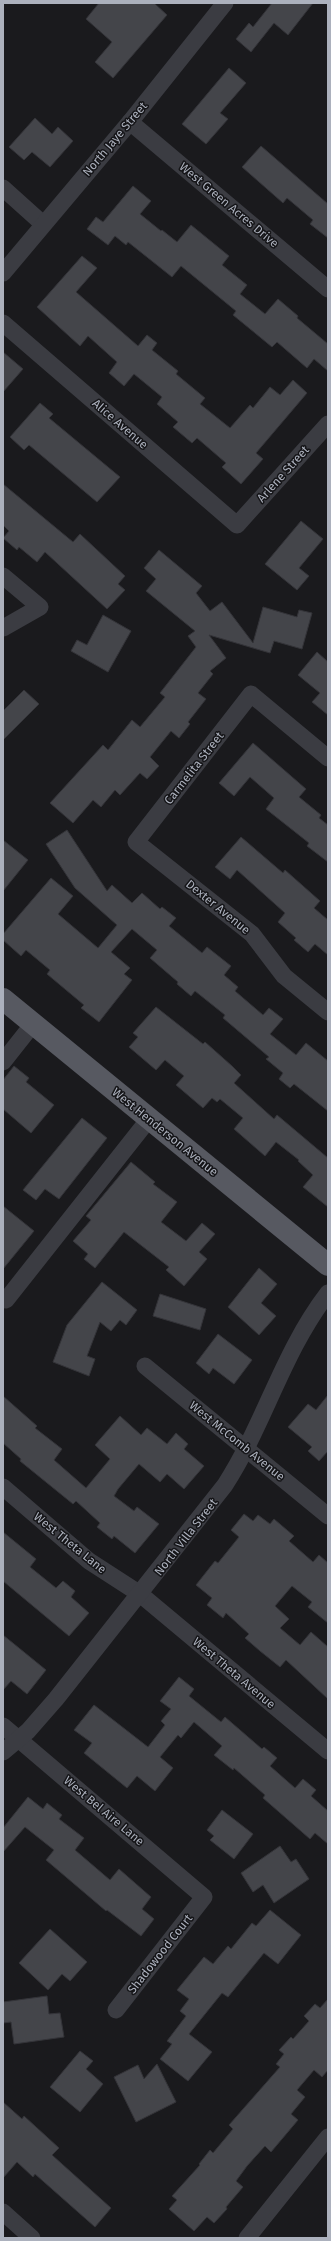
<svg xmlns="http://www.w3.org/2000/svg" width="331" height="2241" font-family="'Fira Sans',sans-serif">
<rect width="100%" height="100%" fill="#1a1a1d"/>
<g fill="#44454a" stroke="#343439">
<path d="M99 3H154L167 15 113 78 95 62 112 42 86 19Z"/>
<path d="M272 3H313L288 35 274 23 251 52 236 39 249 23 253 27Z"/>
<path d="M229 68 246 83 220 113 228 119 206 144 182 124Z"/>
<path d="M35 118 52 134 58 127 73 141 50 167 32 152 24 160 9 147Z"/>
<path d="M261 146 328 204V238L310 224 313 220 287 198 283 203 242 167Z"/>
<path d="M133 186 151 201 140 214 161 231 162 230 177 242 191 225 229 256 222 265 247 285 240 294 265 314 278 299 298 316 297 318 328 344V371L314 359 307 368 277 342 272 347 233 315 236 311 181 266 172 277 128 242 126 245 115 236 108 245 87 229 96 217 103 222Z"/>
<path d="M82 256 97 268 76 292 138 346 147 335 157 343 152 350 178 371 176 374 205 398 200 404 230 428 250 405 253 408 270 387 280 395 293 380 307 393 256 453 263 459 241 484 222 467 226 463 197 438 192 443 173 427 178 422 157 404 162 397 134 374 124 386 109 373 117 362 88 336 80 346 37 307Z"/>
<path d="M3 352 23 369 3 392Z"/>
<path d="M40 403 53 414 49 418 120 477 97 502 29 445 24 450 10 437Z"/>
<path d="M3 484 73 542 80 534 125 576 118 584 125 590 107 609 45 552 37 562 19 547 17 550 3 538 9 531 3 525Z"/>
<path d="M301 521 323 539 299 568 309 576 297 590 265 564Z"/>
<path d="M159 550 202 586 196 593 210 611 222 602 253 643 263 607 297 617 299 610 312 613 302 649 274 641 270 653 209 635 226 658 210 671 213 674 198 693 206 699 188 722 190 724 179 738 171 731 150 757 159 766 147 779 140 773 120 795 115 790 101 807 93 800 73 823 50 803 103 745 108 750 132 720 140 727 165 697 160 693 196 647 188 636 195 631 146 591 156 579 144 568Z"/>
<path d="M103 615 131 631 108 672 71 651 77 640 87 645Z"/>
<path d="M317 652 328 662V715L312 702 320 693 298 675Z"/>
<path d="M24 690 39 704 3 740V711Z"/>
<path d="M253 743 306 789 299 797 321 815 319 818 328 825V862L307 846 309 843 266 809 274 798 250 777 234 796 219 783Z"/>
<path d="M67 830 107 891 112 885 132 903 142 893 160 909 162 907 176 918 169 926 202 953 207 947 231 966 224 975 238 987 235 991 263 1015 269 1008 283 1019 270 1034 296 1055 306 1043 328 1061V1111L294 1084 290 1088 279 1079 283 1073 266 1059 269 1057 223 1018 225 1015 195 991 191 996 177 984 178 982 150 958 157 950 132 929 111 952 130 968 124 974 132 980 99 1022 81 1008 84 1005 47 974 50 970 26 950 21 956 3 940V934L51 878 73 896 58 914 98 948 117 925 75 888 46 844Z"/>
<path d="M241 837 283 873 285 870 320 901 314 908 328 920V955L315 944 308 952 294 940 296 938 278 922 285 913 237 870 230 879 215 867Z"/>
<path d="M3 840 28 860 3 891Z"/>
<path d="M156 1007 203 1044 205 1042 232 1066 241 1075 234 1083 274 1119 277 1115 328 1158V1207L303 1187 313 1175 298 1161 299 1160 276 1142 265 1156 234 1129 243 1118 220 1099 217 1102 212 1098 203 1108 176 1085 184 1076 165 1060 156 1070 129 1047 138 1037 133 1033Z"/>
<path d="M14 1066 29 1078 26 1082 54 1105 31 1133 3 1109V1080Z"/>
<path d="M82 1118 107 1138 59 1199 45 1189 36 1200 23 1190Z"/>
<path d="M131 1162 155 1182 153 1184 177 1202 161 1222 186 1241 202 1223 215 1234 199 1252 207 1259 184 1286 166 1270 169 1267 124 1232 95 1268 84 1259 88 1254 73 1241 91 1220 86 1216Z"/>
<path d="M3 1206 34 1231 3 1269Z"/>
<path d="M259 1268 277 1284 261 1303 276 1316 259 1335 228 1307Z"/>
<path d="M102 1282 137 1310 126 1325 120 1320 111 1331 100 1322 87 1356 95 1359 89 1376 53 1362 67 1325Z"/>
<path d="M160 1294 206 1309 200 1330 153 1316Z"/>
<path d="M218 1334 252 1360 234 1384 213 1368 209 1374 196 1363Z"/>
<path d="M328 1395V1451L319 1461 308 1451 312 1447 288 1427 308 1404 316 1410Z"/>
<path d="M3 1396 37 1426 35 1428 62 1449 54 1460 86 1488 110 1459 95 1445 120 1416 141 1435 147 1428 167 1444 176 1433 188 1444 184 1449 204 1466 184 1489 167 1474 160 1482 139 1464 118 1489 114 1496 134 1511 137 1507 159 1524 135 1553 114 1536 112 1539 97 1527 100 1523 76 1501 73 1504 20 1461 21 1459 3 1443Z"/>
<path d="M244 1514 253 1521 258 1515 270 1524 274 1519 294 1536 289 1541 313 1562 319 1555 328 1563V1623L308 1607 312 1602 292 1586 275 1606 289 1619 280 1628 300 1645 311 1632 328 1647V1699L286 1660 280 1667 260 1651 245 1638 249 1634 226 1613 223 1618 207 1605 212 1598 196 1585 215 1561 218 1563 239 1537 231 1530Z"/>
<path d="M3 1532 36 1559 30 1567 56 1588 63 1581 75 1591 71 1597 89 1613 69 1636 3 1581Z"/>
<path d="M3 1635 46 1670 27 1694 11 1681 3 1690Z"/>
<path d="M179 1677 194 1689 189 1696 221 1722 225 1717 262 1749 264 1747 277 1758 270 1766 295 1788 303 1779 316 1790 311 1796 328 1811V1844L315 1833 310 1839 263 1798 265 1795 234 1768 233 1770 214 1755 222 1746 194 1722 181 1738 178 1735 160 1757 173 1768 155 1791 137 1776 127 1788 84 1753 92 1743 74 1730 94 1705 148 1747 165 1725 161 1721 171 1709 160 1701Z"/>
<path d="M28 1797 43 1809 47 1803 62 1815 59 1819 84 1838 75 1850 110 1880 119 1869 151 1897 142 1909 154 1919 141 1936 107 1910 106 1911 46 1860 54 1850 25 1827 3 1852V1828Z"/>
<path d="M222 1810 253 1834 234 1859 210 1840 214 1836 207 1830Z"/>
<path d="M280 1846 291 1862 296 1859 309 1879 274 1903 263 1885 253 1892 241 1873Z"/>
<path d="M270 1910 301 1935 278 1964 264 1953 228 1997 222 1993 189 2034 212 2052 188 2081 160 2059 172 2044 167 2041 186 2016 180 2011 189 1999 177 1990 204 1957 213 1964 228 1946 231 1949 252 1923 256 1926Z"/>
<path d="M50 1929 87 1962 70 1981 62 1974 48 1990 19 1963Z"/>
<path d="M47 1996 49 2014 60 2013 64 2037 14 2044 11 2022 3 2023V2002Z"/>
<path d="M328 1999V2070L322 2077 314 2070 297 2090 305 2097 291 2114 298 2120 271 2152 265 2146 247 2166 236 2181 243 2187 226 2207 227 2209 214 2223 207 2217 194 2231 169 2209 177 2200 172 2196 200 2165 199 2164 210 2150 213 2153 233 2129 229 2125 280 2067 276 2064 284 2054 279 2050 291 2037 293 2039 309 2021 304 2016 315 2004 320 2008Z"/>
<path d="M80 2051 93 2061 86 2069 103 2084 80 2112 50 2087Z"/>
<path d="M157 2064 176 2102 136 2122 114 2077 138 2065 144 2079Z"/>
<path d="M3 2102 22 2119 24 2116 59 2148 52 2155 111 2208 95 2227 35 2174 33 2177 17 2162 3 2178Z"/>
</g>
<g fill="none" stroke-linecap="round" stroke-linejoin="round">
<g stroke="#3b3c42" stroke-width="17">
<path d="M130 122 328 289"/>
<path d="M3 188 43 224"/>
<path d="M3 273 130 122 225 3"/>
<path d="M3 323 237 525 328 424"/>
<path d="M3 576 40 607 3 628"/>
<path d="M328 758 251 694 136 842 252 934 284 976 328 1012"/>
<path d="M3 1062 33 1024"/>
<path d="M6 1300 149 1119"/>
<path d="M145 1366 328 1516"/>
<path d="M3 1487 89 1561 140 1594 328 1751"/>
<path d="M3 1726 204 1897 116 2010"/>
<path d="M3 1752 28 1731 56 1699 225 1485C265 1423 282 1353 328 1293"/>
<path d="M3 2212 32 2238"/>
<path d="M247 2238 328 2137"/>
</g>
<path stroke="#575961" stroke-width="22" d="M3 999 328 1265"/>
</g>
<g text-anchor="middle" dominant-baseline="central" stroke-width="3" stroke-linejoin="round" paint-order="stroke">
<g font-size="12" fill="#acb1bd" stroke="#151518">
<text transform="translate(115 139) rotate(-50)">North Jaye Street</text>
<text transform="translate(229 205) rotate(40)">West Green Acres Drive</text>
<text transform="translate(120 424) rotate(41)">Alice Avenue</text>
<text transform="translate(283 474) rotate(-48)">Arlene Street</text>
<text transform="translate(194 768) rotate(-52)">Carmelita Street</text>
<text transform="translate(218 907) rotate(39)">Dexter Avenue</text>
<text transform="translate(165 1132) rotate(39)">West Henderson Avenue</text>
<text transform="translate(237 1441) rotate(39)">West McComb Avenue</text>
<text transform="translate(186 1537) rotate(-52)">North Villa Street</text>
<text transform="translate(70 1543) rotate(39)">West Theta Lane</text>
<text transform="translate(234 1673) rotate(40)">West Theta Avenue</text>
<text transform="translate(104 1811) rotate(40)">West Bel Aire Lane</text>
<text transform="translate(160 1954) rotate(-52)">Shadowood Court</text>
</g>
</g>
<rect width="331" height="2241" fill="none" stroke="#acb1bd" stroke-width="8"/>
</svg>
